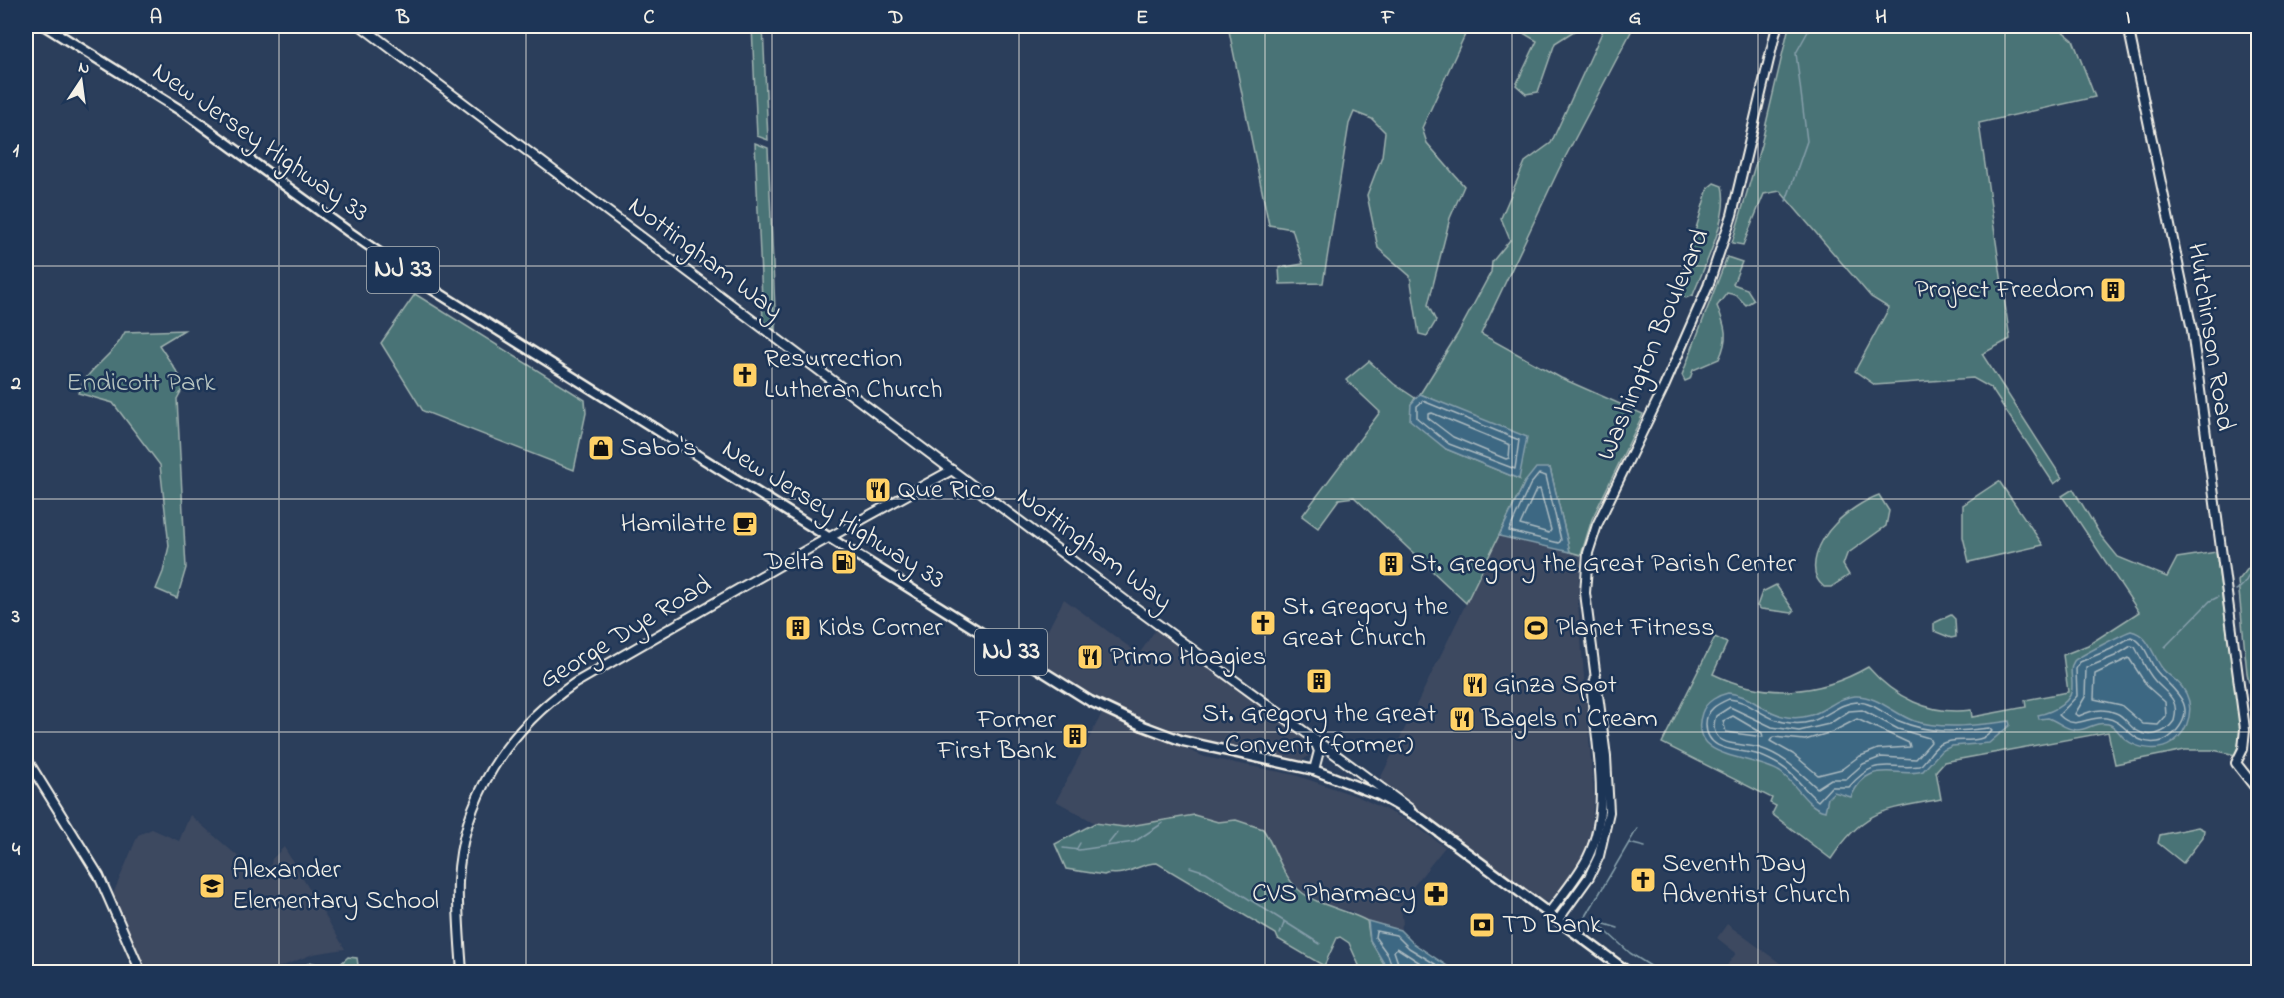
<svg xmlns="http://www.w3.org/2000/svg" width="2284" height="998" font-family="'Indie Flower',sans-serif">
<rect width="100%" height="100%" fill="#2b3e5b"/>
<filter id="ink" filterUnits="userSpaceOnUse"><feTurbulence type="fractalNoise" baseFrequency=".0167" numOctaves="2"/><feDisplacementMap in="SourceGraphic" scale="12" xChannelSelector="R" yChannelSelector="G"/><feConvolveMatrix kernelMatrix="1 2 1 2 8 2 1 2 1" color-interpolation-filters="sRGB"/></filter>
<g filter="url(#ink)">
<g fill="#3c4860">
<path d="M1499 536 1581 555 1578 603 1594 797 1591 830 1584 854 1553 900 1547 902 1538 898 1379 781Z"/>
<path d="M1064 599 1139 654 1156 629 1309 743 1312 754 1301 761 1229 747 1176 732 1108 704 1033 658Z"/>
<path d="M1102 713 1205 757 1295 775 1359 797 1409 821 1445 847 1404 898 1401 908 1403 923 1400 930 1367 921 1350 911 1328 905 1300 891 1285 872 1263 829 1236 820 1218 822 1194 815 1124 827 1095 823 1056 801Z"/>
<path d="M190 815 262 877H268L272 859 284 847 345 949 313 954 268 972H147L113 894 138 835 152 829 179 841Z"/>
<path d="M1727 924 1792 972H1793H1722L1736 953 1717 938Z"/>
</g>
<g fill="#4a7376" stroke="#9fb2af" stroke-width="1.5">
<path d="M752 26H763L768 140 757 136Z"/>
<path d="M1228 26H1469L1422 128 1427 143 1464 186 1450 218 1428 305 1436 321 1427 336 1419 334 1410 276 1378 248 1367 195 1382 156 1385 132 1372 119 1354 112 1349 124 1323 283 1280 284 1279 268 1303 264 1292 229 1269 225Z"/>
<path d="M1511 26H1582L1555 43 1538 92 1526 94 1516 85 1537 41Z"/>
<path d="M1605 26H1634L1559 169 1481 334 1561 378 1643 414 1592 519 1581 555 1570 552 1550 468 1525 482 1466 603 1354 497 1339 499 1318 528 1302 516 1380 412 1346 380 1369 361 1394 384 1415 398 1411 405 1446 449 1519 479 1472 416 1420 394 1457 335 1491 272 1492 262 1510 240 1501 218 1525 162 1551 143Z"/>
<path d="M1789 26H2056L2073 40 2095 97 1979 123 2010 339 1982 354 2062 478 2054 484 1991 388 1973 378 1875 385 1855 371 1889 308 1871 297 1780 191 1764 194 1743 245 1732 243 1761 145Z"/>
<path d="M755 143 768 148 776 333 763 322Z"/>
<path d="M1714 183 1722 186C1730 217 1704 266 1693 295L1686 298 1679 292V286L1708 188Z"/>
<path d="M1727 257 1742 262 1733 284 1747 289 1754 300 1746 305 1736 295 1727 293 1717 306C1726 327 1729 338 1719 359L1693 370 1690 379 1685 381 1682 375Z"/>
<path d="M415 294 585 400 586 413 574 470 423 411 381 343Z"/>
<path d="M184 330 159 345 185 384 177 399 186 568 177 598 156 589 163 572 169 546 160 465 113 403 78 393C87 367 112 359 125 332Z"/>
<path d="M1999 481 2043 545 1969 562 1963 537V505Z"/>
<path d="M2073 489 2101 536 2118 557 2167 577 2177 558 2216 552 2241 731 2236 755 2213 750H2185L2115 764 2108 732 1944 762 1936 771 1941 799C1885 810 1865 808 1831 859L1772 814 1776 806 1770 803 1772 798 1662 743 1715 637 1727 643 1713 674C1765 699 1818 696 1868 667 1894 697 1930 716 1971 710L1972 717 2026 707 2025 700 2068 692 2063 655 2088 645 2139 612 2062 496Z"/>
<path d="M1879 495 1889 511 1886 526 1847 554 1843 565 1849 575 1831 587H1824C1804 571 1820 539 1835 524 1845 513 1865 500 1879 495Z"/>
<path d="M2258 556V684L2249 682 2247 673 2238 581Z"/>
<path d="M1776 585 1794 611 1792 613 1761 609 1757 606 1762 592Z"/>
<path d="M1951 615 1955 619 1956 637 1951 638 1934 631V623Z"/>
<path d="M1194 815 1218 822 1236 820 1263 829C1276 849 1281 874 1299 890 1317 906 1346 909 1367 921L1370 940 1389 972H1362L1349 943 1340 937 1337 938 1324 966 1278 939 1276 934 1157 863C1144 863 1135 870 1122 873 1115 875 1110 872 1104 875L1066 869 1055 844 1095 823 1124 827Z"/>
<path d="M2198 827 2204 830 2203 837 2183 863 2158 843 2160 835Z"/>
<path d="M348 957 357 958 359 972H303L301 969 310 962 335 969Z"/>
</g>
<g fill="#3d6883" stroke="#869fab" stroke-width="1.5">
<path d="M1420 394 1527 437 1519 479 1446 449 1410 420 1411 404Z"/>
<path d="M1536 468H1550L1570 552 1499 536 1525 482Z"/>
<path d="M2131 631C2149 635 2152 654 2162 668 2167 675 2176 679 2182 687 2196 705 2190 730 2172 743 2159 752 2137 749 2125 739 2118 733 2116 726 2108 724 2095 721 2088 730 2077 730 2065 730 2058 721 2048 718L2039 719 2038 715C2053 712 2074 702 2072 684 2072 676 2069 669 2074 661 2076 658 2126 632 2131 631Z"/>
<path d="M1728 693C1750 694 1765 714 1787 717 1819 722 1831 698 1855 696 1877 695 1894 714 1914 721 1942 730 1981 725 2009 721L2010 725 1989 743 1952 746 1941 751 1923 771C1897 779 1870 756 1851 797L1834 792 1828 798 1825 811C1806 807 1796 783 1780 772 1752 754 1686 761 1702 713 1706 701 1719 695 1728 693Z"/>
<path d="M1368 921 1400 930 1413 943 1450 968 1389 972 1370 940Z"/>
</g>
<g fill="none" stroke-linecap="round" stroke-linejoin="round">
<g stroke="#abbac0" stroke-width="1.5">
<path d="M1423 401 1519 440 1515 469 1449 444 1417 418V406Z"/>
<path d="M1432 413 1510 445 1509 458 1506 459 1453 437 1428 418V414Z"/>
<path d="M1539 474 1546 476 1561 540 1559 543 1509 531 1530 485Z"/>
<path d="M1540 489 1551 530 1549 533 1520 525 1536 490Z"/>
<path d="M2131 637C2145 642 2148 658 2155 669 2168 687 2200 703 2177 730 2172 736 2166 741 2158 742 2131 746 2127 721 2106 718 2087 715 2076 732 2059 715L2077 696 2076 669 2080 662 2111 649Z"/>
<path d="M2131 646 2135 647C2141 658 2146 671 2155 681 2167 694 2180 699 2174 721 2165 734 2148 740 2133 728 2127 723 2124 716 2116 713 2103 707 2091 710 2079 716L2075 714 2085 697 2086 668 2115 656Z"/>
<path d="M2129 658 2147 686 2165 702 2166 716 2158 725 2143 724 2121 705 2094 699 2095 674Z"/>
<path d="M1729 699C1749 700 1764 719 1784 722 1821 730 1832 703 1857 702 1873 702 1885 715 1899 721 1930 734 1957 732 1989 728L1992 731C1979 747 1956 735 1939 745 1931 750 1927 760 1920 766 1886 770 1877 755 1849 787H1831L1818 801C1804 791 1796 775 1781 766 1773 761 1764 757 1756 754 1736 749 1706 752 1706 724 1706 709 1718 704 1729 699Z"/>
<path d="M1730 707 1772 727 1799 731 1829 724 1849 711 1862 710 1898 729 1929 738 1931 742 1916 759 1881 757 1863 764 1846 779H1831L1817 788C1799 772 1785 756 1760 748 1748 744 1728 746 1719 738 1713 732 1713 724 1716 716Z"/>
<path d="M1733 716 1762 733 1763 737 1726 732 1723 721Z"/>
<path d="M1857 719 1909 743 1910 747 1878 749 1858 757 1842 769 1818 775 1793 754 1770 741 1773 737 1805 740 1832 732Z"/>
<path d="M1394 972 1388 955 1375 937 1376 931 1396 935 1409 948 1440 967 1441 972"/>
<path d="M1401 972 1394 951 1397 948 1434 972"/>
</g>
<g stroke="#869fab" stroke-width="1.5">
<path d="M1787 26 1794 28 1796 26"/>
<path d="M1786 201 1807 141 1796 53 1811 26"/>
<path d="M2236 590C2249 584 2247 571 2258 564"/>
<path d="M2165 647 2210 601 2218 597"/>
<path d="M1629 843 1645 847"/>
<path d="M1108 844 1117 833"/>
<path d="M1063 848 1079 850 1134 842 1163 823"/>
<path d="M1076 850 1080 843"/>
<path d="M1190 867 1206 872 1320 944"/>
<path d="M1597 923 1630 953 1660 972"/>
<path d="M1618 928 1585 918 1637 829"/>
<path d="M1280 934 1284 923"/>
</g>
<g stroke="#f4f1e8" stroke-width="12">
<g id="secondary">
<path d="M361 26 1126 601 1410 809"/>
<path d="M2128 26 2192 330 2245 729 2243 749 2236 763 2258 791"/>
<path d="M26 758 99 876 141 972"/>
<path d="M1314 770 1319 751 1314 740"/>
<path d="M1549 913C1562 895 1578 877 1588 857 1612 808 1596 744 1592 693L1595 680"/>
<path d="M1558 920 1589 877 1599 856 1609 812 1606 757 1585 593 1588 553 1597 525 1664 387 1708 286 1732 215 1777 26"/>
<path d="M462 972C460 942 457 911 458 881 462 798 508 729 575 683L810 548 952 470"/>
</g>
</g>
<g stroke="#f4f1e8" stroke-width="13">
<path id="primary" d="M45 26 188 115 349 232 429 287 1090 701 1143 726 1183 741 1314 770 1379 795 1420 818 1628 972"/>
</g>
<use href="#secondary" stroke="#1d3557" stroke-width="8"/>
<use href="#primary" stroke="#1d3557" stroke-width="8"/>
</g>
</g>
<path fill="none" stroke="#f4f1e8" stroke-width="1.5" stroke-opacity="0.55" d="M279 26V972M526 26V972M772 26V972M1019 26V972M1265 26V972M1512 26V972M1758 26V972M2005 26V972M26 266H2258M26 499H2258M26 732H2258"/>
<defs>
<g id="building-square" transform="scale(1.35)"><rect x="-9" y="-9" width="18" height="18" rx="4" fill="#ffd166" stroke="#1d3557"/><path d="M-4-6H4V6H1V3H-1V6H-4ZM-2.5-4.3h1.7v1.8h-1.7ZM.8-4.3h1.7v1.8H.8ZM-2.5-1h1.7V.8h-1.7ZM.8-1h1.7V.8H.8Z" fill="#111"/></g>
<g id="church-square" transform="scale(1.35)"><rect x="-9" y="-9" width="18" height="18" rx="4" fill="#ffd166" stroke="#1d3557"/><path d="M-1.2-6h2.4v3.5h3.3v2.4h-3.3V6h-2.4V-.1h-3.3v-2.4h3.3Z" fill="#111"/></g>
<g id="shop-square" transform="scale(1.35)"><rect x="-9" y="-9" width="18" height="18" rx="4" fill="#ffd166" stroke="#1d3557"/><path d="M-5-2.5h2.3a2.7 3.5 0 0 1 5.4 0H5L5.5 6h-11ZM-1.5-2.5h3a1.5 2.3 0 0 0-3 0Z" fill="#111"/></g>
<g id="restaurant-square" transform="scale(1.35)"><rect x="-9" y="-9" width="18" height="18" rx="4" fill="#ffd166" stroke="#1d3557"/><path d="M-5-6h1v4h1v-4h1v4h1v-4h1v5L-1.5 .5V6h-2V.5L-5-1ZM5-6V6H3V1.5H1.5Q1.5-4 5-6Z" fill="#111"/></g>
<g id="cafe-square" transform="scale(1.35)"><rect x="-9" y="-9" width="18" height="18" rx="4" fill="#ffd166" stroke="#1d3557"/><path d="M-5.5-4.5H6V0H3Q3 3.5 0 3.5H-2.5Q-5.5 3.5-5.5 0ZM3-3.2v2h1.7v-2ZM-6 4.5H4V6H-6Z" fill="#111"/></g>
<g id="fuel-square" transform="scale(1.35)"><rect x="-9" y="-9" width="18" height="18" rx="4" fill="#ffd166" stroke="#1d3557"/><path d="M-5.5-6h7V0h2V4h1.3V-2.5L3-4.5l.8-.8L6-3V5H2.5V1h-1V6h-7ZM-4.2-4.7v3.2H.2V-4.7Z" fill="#111"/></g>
<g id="stadium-square" transform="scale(1.35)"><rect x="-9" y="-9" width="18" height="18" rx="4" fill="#ffd166" stroke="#1d3557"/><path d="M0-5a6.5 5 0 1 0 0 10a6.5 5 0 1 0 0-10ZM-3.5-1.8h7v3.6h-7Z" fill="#111"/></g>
<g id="school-square" transform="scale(1.35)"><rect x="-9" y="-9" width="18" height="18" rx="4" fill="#ffd166" stroke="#1d3557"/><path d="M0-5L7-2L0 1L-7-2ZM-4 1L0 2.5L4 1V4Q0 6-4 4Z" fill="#111"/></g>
<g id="pharmacy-square" transform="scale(1.35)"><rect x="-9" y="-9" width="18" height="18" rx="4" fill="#ffd166" stroke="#1d3557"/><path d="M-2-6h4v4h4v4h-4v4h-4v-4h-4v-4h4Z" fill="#111"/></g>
<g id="bank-square" transform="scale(1.35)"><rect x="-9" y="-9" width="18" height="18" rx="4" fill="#ffd166" stroke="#1d3557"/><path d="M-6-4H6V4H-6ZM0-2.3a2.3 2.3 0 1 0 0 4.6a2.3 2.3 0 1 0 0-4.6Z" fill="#111"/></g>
</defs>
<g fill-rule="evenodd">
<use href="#building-square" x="2113" y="290"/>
<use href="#church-square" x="745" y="375"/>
<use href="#shop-square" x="601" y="448"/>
<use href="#restaurant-square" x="878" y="490"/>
<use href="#cafe-square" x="745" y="524"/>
<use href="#fuel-square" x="844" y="562"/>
<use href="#building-square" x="1391" y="564"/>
<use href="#church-square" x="1263" y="623"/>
<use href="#building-square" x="798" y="628"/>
<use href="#stadium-square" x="1536" y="628"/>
<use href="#restaurant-square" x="1090" y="657"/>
<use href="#building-square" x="1319" y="681"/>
<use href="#restaurant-square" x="1475" y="685"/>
<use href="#restaurant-square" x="1462" y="719"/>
<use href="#building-square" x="1075" y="736"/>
<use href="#church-square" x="1643" y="880"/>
<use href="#school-square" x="212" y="886"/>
<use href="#pharmacy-square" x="1436" y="894"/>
<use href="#bank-square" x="1482" y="925"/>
</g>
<g text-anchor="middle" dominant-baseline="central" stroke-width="5" stroke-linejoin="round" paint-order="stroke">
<g fill="#1d3557" stroke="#b4b9bc" stroke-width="1.5">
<rect x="367" y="247" width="72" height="46" rx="4.5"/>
<rect x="975" y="629" width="72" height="46" rx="4.5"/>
</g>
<g font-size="26" font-weight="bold" fill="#f4f1e8">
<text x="403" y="270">NJ 33</text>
<text x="1011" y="652">NJ 33</text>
</g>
<g font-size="27" fill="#f4f1e8" stroke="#1d3557">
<text transform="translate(260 143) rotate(35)">New Jersey Highway 33</text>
<text transform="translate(705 259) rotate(37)">Nottingham Way</text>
<text transform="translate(2210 337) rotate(81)">Hutchinson Road</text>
<text transform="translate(1654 345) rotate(-67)">Washington Boulevard</text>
<text transform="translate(833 515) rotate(32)">New Jersey Highway 33</text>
<text transform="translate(1094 550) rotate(37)">Nottingham Way</text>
<text transform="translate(626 633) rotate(-31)">George Dye Road</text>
</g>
<g font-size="27" fill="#f4f1e8" stroke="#1d3557" text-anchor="start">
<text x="2094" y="290" text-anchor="end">Project Freedom</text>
<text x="764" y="359">Resurrection<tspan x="764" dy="31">Lutheran Church</tspan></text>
<text x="620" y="448">Sabo's</text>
<text x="898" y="490">Que Rico</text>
<text x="726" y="524" text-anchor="end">Hamilatte</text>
<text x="824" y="562" text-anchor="end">Delta</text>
<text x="1410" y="564">St. Gregory the Great Parish Center</text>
<text x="1282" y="607">St. Gregory the<tspan x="1282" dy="31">Great Church</tspan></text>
<text x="818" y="628">Kids Corner</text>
<text x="1556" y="628">Planet Fitness</text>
<text x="1110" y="657">Primo Hoagies</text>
<text x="1494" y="685">Ginza Spot</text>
<text x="1319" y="714" text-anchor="middle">St. Gregory the Great<tspan x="1319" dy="31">Convent (former)</tspan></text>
<text x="1482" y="719">Bagels n' Cream</text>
<text x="1056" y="720" text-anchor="end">Former<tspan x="1056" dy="31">First Bank</tspan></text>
<text x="1662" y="864">Seventh Day<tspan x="1662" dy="31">Adventist Church</tspan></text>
<text x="232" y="870">Alexander<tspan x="232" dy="31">Elementary School</tspan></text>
<text x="1416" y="894" text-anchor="end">CVS Pharmacy</text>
<text x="1502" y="925">TD Bank</text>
</g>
<g font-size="27" fill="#b8c5c0" stroke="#1d3557">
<text x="141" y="383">Endicott Park</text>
</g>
</g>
<rect width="2284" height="998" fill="none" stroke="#1d3557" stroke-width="66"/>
<g transform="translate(81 81) rotate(13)" stroke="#1d3557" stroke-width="4.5" paint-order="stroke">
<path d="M0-4.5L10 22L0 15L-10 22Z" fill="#f4f1e8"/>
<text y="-9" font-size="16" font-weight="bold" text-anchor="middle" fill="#f4f1e8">N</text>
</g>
<rect x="33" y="33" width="2218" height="932" fill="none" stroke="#f4f1e8" stroke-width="2"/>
<g font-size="20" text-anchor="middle" font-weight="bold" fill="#f4f1e8">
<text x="156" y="23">A</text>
<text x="403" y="23">B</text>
<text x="649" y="23">C</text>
<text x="896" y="23">D</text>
<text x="1142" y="23">E</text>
<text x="1388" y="23">F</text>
<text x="1635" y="23">G</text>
<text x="1881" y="23">H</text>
<text x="2128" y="23">I</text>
<text x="16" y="156">1</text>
<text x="16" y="389">2</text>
<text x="16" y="622">3</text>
<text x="16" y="855">4</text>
</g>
</svg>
